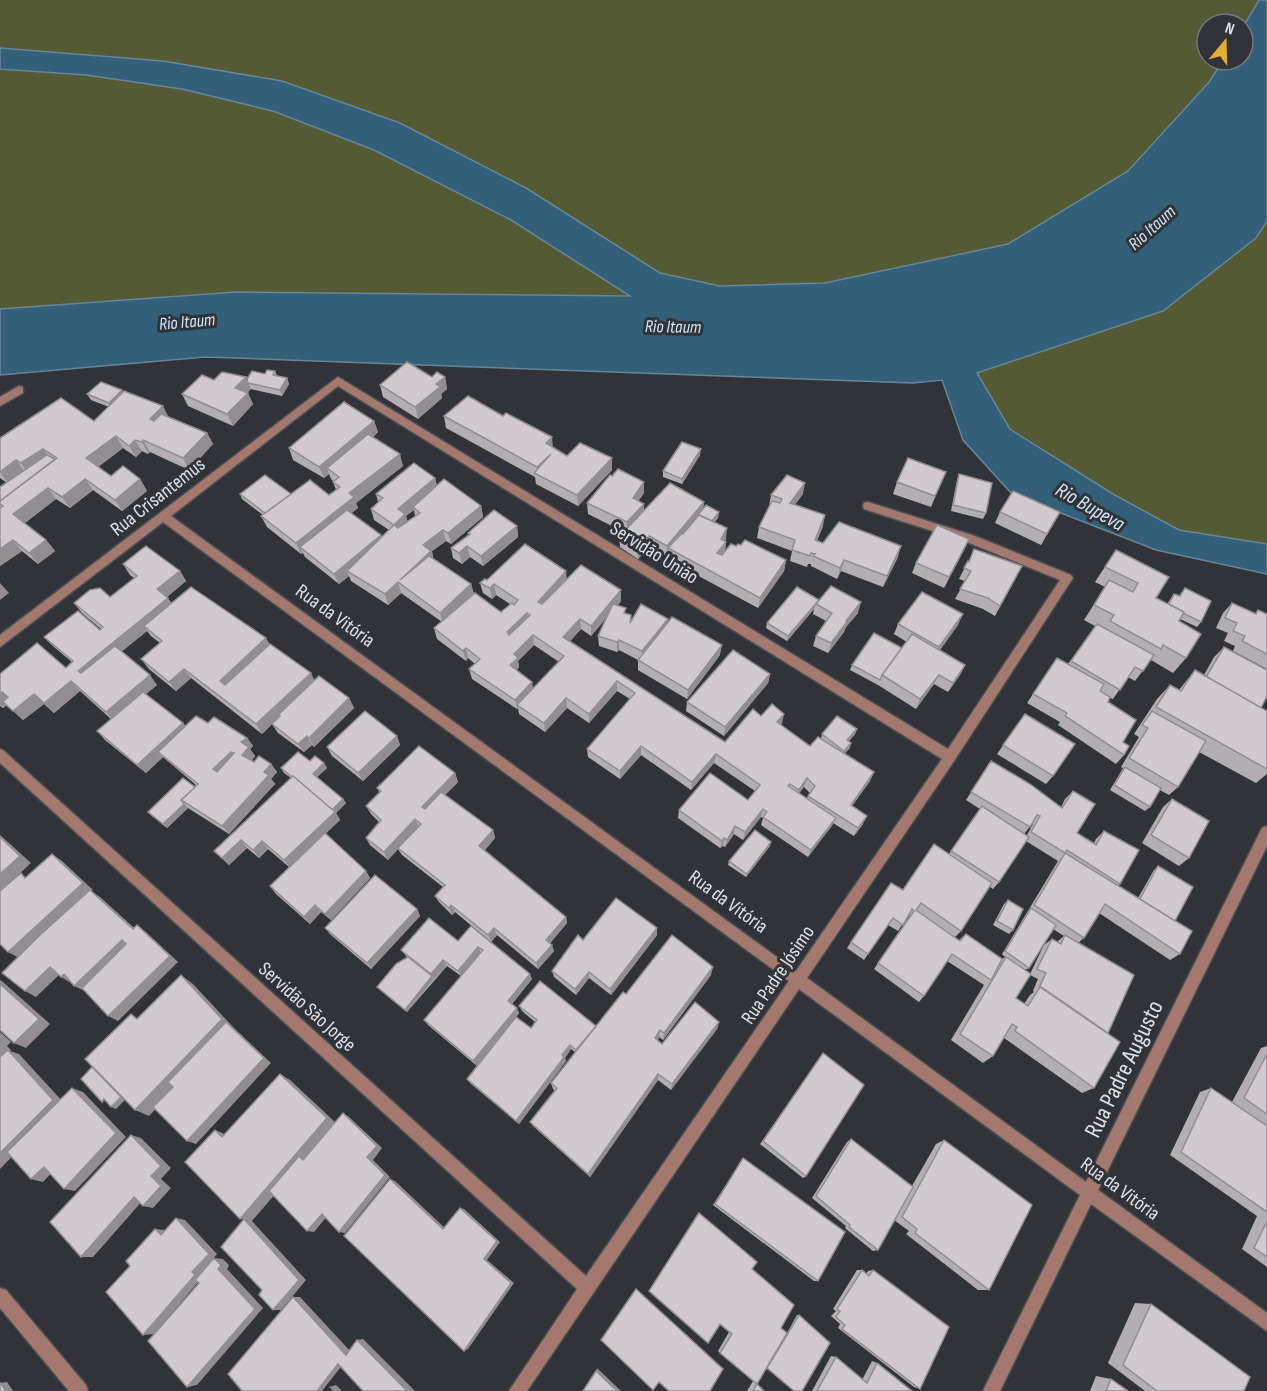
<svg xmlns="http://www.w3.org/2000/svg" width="1267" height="1391" font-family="'Sofia Sans Condensed',sans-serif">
<rect width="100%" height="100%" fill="#313339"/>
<g fill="#545b34">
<path d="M0 0H1259L1243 27V24H1207V60H1223L1210 81 1128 171 1008 244 825 283 720 286 660 273 526 188 401 123 282 81 163 61 0 48Z"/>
<path d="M0 69 86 75 182 89 273 111 374 150 511 220 631 297 236 292 0 309Z"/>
<path d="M1267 221V544L1179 530 1113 494 1010 428 977 373 1163 311 1256 238Z"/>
</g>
<path fill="#335f78" stroke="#678699" stroke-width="1.5" d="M1259 0H1267V221L1256 238 1163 311 977 373 1010 429 1113 494 1179 530 1267 544V574L1156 550 1012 494 963 440 942 380 913 383 205 357 0 375V309L236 292 630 296 511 220 374 150 273 111 182 89 86 75 0 69V48L163 61 282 81 400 123 526 188 660 273 720 286 825 283 1008 244 1128 171 1210 81 1223 60H1243V27Z"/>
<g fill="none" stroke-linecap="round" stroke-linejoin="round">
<g stroke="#4d4f55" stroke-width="3">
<g id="minor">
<path d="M338 377 948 749 1060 580 967 542 864 509 863 506 864 503 868 502 975 536 1071 575 1073 578 1071 581 954 761 807 978 1086 1182 1262 828 1267 826V846L1098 1190 1267 1313V1331L1091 1204 1000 1391H983L1080 1195 799 989 527 1391H509L577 1289 0 763V749L4 751 586 1276 789 981 163 522 0 647V635ZM338 386 942 759 796 971 171 516Z"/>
<path d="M19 386 23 387V393L0 406V397Z"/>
<path d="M0 1288 6 1290 86 1385 88 1391H69L0 1308Z"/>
</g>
</g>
<use href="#minor" fill="#a3796f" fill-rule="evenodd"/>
</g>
<g fill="#b3aeb2" fill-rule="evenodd">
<path d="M275 371 277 376 287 378 289 384 282 396 251 389 247 392 253 404 233 426 188 406 182 394 214 380 246 377 247 379Z"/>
<path d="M432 377H445L447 389 441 394 442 398 418 419 383 397 380 385Z"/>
<path d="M123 392 169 417 207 433 213 444 189 470 150 452 148 454 142 451 136 457 123 448 98 467 111 476 140 479 147 491 122 511 93 490 70 508 56 499 25 523 46 540 55 551 38 564 22 551 0 566V487L7 483 0 478V438L94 421 109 407 91 400 87 394Z"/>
<path d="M444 416H503L567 456 612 470 578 506 536 484 535 477 446 428Z"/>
<path d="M374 421 378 432 373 437 403 466 356 503 358 508 351 513 381 535 382 537 389 530 374 520 371 509 378 502 376 494 435 478 437 486 481 506 483 517 451 544 446 541 432 551 433 558 471 584 474 594 501 612 510 604 496 595 492 599 483 593 480 583 487 580 567 579 621 601 618 605 626 614 631 615V621L668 619V622L720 655 687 699 638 670V660L619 650 617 652 599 646 598 636 606 618 591 636 581 629 570 641 725 742 761 716 782 723 780 725 810 746 821 739 822 734 857 729 855 734 849 741 850 748 844 754 870 781 852 806 863 824 854 836 833 823 808 857 761 825 763 818 761 817 743 840 734 834 725 847 723 846 720 848 678 818 679 810 748 800 755 791 714 763 691 790 641 755 620 779 588 757 587 749 630 699 617 691 589 723 567 708 545 732 519 714 518 708 517 709 472 679 469 669 475 664 468 658 466 661 437 639 434 628 442 622 401 593 388 605 351 581 349 576 339 584 305 557 303 553 301 554 267 527 261 516 263 515 242 499 240 494 329 495 336 490 333 482V481L331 479 329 474 324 478 293 460 289 448ZM414 510 415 516 407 521 406 516ZM534 645 559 662 533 688 517 670 519 667 518 661ZM804 787 810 793 807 798 799 793Z"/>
<path d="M700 455 682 484 663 477V471Z"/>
<path d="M946 472 931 507 893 494 897 482Z"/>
<path d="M959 474 986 513 983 519 951 511 957 480Z"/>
<path d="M644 493 638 501 644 510 704 502 703 508 719 512 718 518 714 522 726 539 725 541 726 542 725 551 736 546 786 560 784 571 758 608 667 559V556V557L649 547 638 559 620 547 619 537 624 532 588 514 587 503Z"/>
<path d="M803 494 795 504 823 526 817 541 898 557 883 587 841 571 837 579 811 566V564H808L807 567 790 561 792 551 757 538 759 527 769 506 771 495Z"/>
<path d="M1000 512H1060L1041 545 995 523Z"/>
<path d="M517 526 518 537 483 566 470 557 462 564 453 558 451 548 469 535 468 533Z"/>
<path d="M974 549 1022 566 995 616 983 609 955 599 965 581 959 579 968 561H969Z"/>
<path d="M964 550 944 588 912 573 916 563Z"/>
<path d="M1116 550 1156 598 1167 604 1174 594 1179 596 1185 588 1201 622 1197 627 1180 619 1179 621 1186 658 1173 673 1151 660 1135 681 1128 677 1113 699 1110 698 1108 702 1123 742 1124 755 1116 764 1058 725 1060 722 1027 703 1057 658 1068 664 1095 626 1084 620 1105 587 1095 582Z"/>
<path d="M123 564 180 571 186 581 167 597 171 603 269 645 314 681 349 698 354 708 314 747 312 745 304 752 278 733 272 724 262 734 191 678 176 691 149 669 141 659 160 643 151 636 147 631 122 651 157 685 146 694 183 723 185 726 208 723 247 738 253 746 250 749 255 756 252 760 254 762 271 764 277 772 271 779 275 784 229 834 188 808 167 828 152 816 148 812 196 785 163 757 146 773 105 740 97 731 111 719 80 691 54 713 44 704 23 720 7 705 3 708 0 706V674L66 668 72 662 54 647 44 637 101 629 82 613 74 603 110 597 134 578 130 575Z"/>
<path d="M819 600 858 613 846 627 844 632 828 653 813 646 816 636 826 621 813 614 814 609 787 641 766 628 767 623Z"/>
<path d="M1232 603 1255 613 1258 610 1267 614V669L1233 651 1235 646 1224 641 1228 633 1216 628 1223 613Z"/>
<path d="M898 624 958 625 940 650 965 665 960 675 948 692 934 684 916 709 878 685 850 670 852 665 902 648 907 642 894 634Z"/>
<path d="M1224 647 1261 708 1267 711V774L1256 783 1199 752 1178 787 1169 795 1160 790 1150 807 1145 811 1110 790 1123 768 1121 767 1139 737 1134 734 1157 699 1170 685 1179 690 1195 670 1204 675 1214 657Z"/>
<path d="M770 674 768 683 724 736 686 711 687 702Z"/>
<path d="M1025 714 1053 776 1046 784 997 754Z"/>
<path d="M397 736 400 745 363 781 332 756 327 747Z"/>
<path d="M310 761 324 763 327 768 317 777 343 799 346 803 336 813 340 820 325 834 366 871 370 878 331 920 321 912 310 924 276 894 270 886 289 867 268 849 259 858 247 848 229 865 214 851 291 778 284 773 281 768Z"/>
<path d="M991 761 1061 807 1065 799 1073 791 1077 833 1094 843 1096 839 1104 831 1120 884 1118 886 1138 898 1154 870 1158 866 1175 921 1180 954 1170 960 1099 913 1084 938 1078 943 1108 1033 1094 1088 1082 1093 1004 1038 993 1056 983 1063 951 1040 984 985 947 961 924 996 919 1002 874 969 909 917 908 916 898 931 888 925 864 960 847 948 891 883 903 890 949 854 980 809 966 800ZM1032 824H1033L1027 835 1024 834ZM1026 841 1058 861 1002 954 1005 957 1002 959 966 934 959 940 955 937 961 931 990 887 993 889 999 882ZM1053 929 1064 936 1057 942 1052 939 1044 945 1030 974 1025 970 1029 968ZM1030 975 1038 979 1033 991 1034 992 1030 995 1024 1004 1016 998Z"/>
<path d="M455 773 458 782 445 795 493 830 495 838 485 850 566 917 567 923 550 943 554 951 538 969 497 935 491 942 455 912 452 915 439 902 435 896 443 887 402 855 398 849 388 860 370 845 366 838 379 822 371 814 366 806 380 793 377 788Z"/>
<path d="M1172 799 1189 858 1179 866 1142 843 1163 807Z"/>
<path d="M770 846 746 877 728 865 729 861Z"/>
<path d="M1008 900 1013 930 1009 934 993 925 1004 904Z"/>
<path d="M417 909 420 916 371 969 330 934 325 928Z"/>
<path d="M471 926 532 979 512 1004 519 1013 516 1017 531 1028 535 1022 522 1011 519 1006 596 1026 626 994 711 975 663 1040 659 1037 658 1040 662 1044 719 1022 717 1029 671 1090 658 1080 590 1177 533 1126 530 1122 555 1091 553 1089 551 1083 575 1052 571 1049 565 1058 566 1061 519 1124 470 1083 467 1079 514 1021 477 1066 428 1025 424 1020 461 976 447 966 407 1012 377 987 407 957 401 950 458 941Z"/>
<path d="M657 935 611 995 589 978 576 995 554 977 552 971 583 940Z"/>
<path d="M1267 1046V1267L1242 1249 1257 1216 1170 1155 1200 1092 1211 1088 1232 1102 1261 1048Z"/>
<path d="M823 1053 806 1176 803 1178 760 1144Z"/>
<path d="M851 1139 912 1186 936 1144 944 1140 989 1290H978L906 1234 909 1231 894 1220 878 1250 873 1251 845 1228 846 1226 812 1198 847 1142Z"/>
<path d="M743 1158 818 1281H814L713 1205Z"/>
<path d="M697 1215 752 1269 781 1328 787 1333 797 1315H799L830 1343 767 1368 757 1384 764 1391H747L753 1381 718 1351 729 1332 720 1325 708 1343 649 1291Z"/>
<path d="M857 1270H862L866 1274 868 1271 873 1270 920 1389 914 1387 838 1328 840 1324 831 1316 836 1311 833 1309Z"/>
<path d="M1135 1303 1151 1304 1244 1391H1145L1108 1363Z"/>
<path d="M831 1356 836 1357 862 1380 872 1361 877 1363 912 1391H812Z"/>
<path d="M1096 1376 1111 1379 1128 1391H1090Z"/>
</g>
<g fill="#928d91">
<path d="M246 377 251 389 241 400 235 388Z"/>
<path d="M445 377 447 389 441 394 442 398 418 419 415 407 436 384Z"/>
<path d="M287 378 289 384 282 396 280 390Z"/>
<path d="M122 390 125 396 113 409 109 403Z"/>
<path d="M248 393 253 404 233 426 227 414Z"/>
<path d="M163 406 169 418 156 431 150 419Z"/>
<path d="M374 421 378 432 331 472 327 468 329 474 324 478 319 467Z"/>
<path d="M207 433 213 444 189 470 183 458Z"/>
<path d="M116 436 123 448 94 470 86 458Z"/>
<path d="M552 437 553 448 546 443Z"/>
<path d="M135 440 142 451 136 457 129 446Z"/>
<path d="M143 440 150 452 148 454 142 442Z"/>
<path d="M43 449 52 460 29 475 21 463Z"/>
<path d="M701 449 700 455 682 484V479Z"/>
<path d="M400 454 403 466 356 503 358 508 305 551 300 547 303 553 301 554 296 543 349 493Z"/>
<path d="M612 458V470L578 506 577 495Z"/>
<path d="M16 460 25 472 8 484 0 472Z"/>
<path d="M435 478 438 490 413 507 414 510 406 516 409 525 398 536 394 525 398 509Z"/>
<path d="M85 479 93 490 70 508 62 497Z"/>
<path d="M140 479 147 491 122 511 115 500Z"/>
<path d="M644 482V493L633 509V498Z"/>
<path d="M805 483 803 494 788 514 790 503Z"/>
<path d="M48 488 56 499 22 525 13 514Z"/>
<path d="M704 502 703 513 672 550 668 548 667 557V546Z"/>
<path d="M644 504V515L627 533V522Z"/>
<path d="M481 506 483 517 451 544 448 533Z"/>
<path d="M719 512 718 518 709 529 710 523Z"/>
<path d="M825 515 823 526 812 551 815 540Z"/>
<path d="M517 526 518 537 483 566 481 556Z"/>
<path d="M727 528 726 539 720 550 721 539Z"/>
<path d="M443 530 446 541 432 551 434 562 402 585 423 545Z"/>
<path d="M381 535 385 546 347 571 349 576 339 584 334 574Z"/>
<path d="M649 536V547L638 559V548Z"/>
<path d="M969 539 964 550 944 588 949 577Z"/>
<path d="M13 540 22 551 0 566V549Z"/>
<path d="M46 540 55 551 38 564 29 553Z"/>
<path d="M726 542 725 553 716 564 717 553Z"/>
<path d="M467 546 470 557 462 564 459 553Z"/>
<path d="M901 546 898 557 883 587 887 576Z"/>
<path d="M786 560 784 571 758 608 760 598Z"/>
<path d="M844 560 841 571 837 579 840 568Z"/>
<path d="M180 571 186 581 164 599 157 589Z"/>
<path d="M566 571 567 581 540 612 538 602Z"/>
<path d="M398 582 401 593 388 605 385 594Z"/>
<path d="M0 583 9 593 0 600Z"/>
<path d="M471 584 474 595 443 623 440 613Z"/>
<path d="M494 584 496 595 492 599 490 588Z"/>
<path d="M621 590V601L591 636V626Z"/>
<path d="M168 598 175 608 144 626 147 631 87 680 78 671Z"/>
<path d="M861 602 858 613 846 627 844 632 828 653 831 643 846 621Z"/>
<path d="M816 604 814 609 787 641 788 636Z"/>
<path d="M527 613 529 623 511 645 507 632Z"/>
<path d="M963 614 958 625 934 657 939 647Z"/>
<path d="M580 619 581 629 565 647 563 637Z"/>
<path d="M668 619V629L642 661V651Z"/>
<path d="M533 635 534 645 518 661 519 667 512 675 510 665 514 654Z"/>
<path d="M266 638 272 648 226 690 220 681Z"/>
<path d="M619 640V650L617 652V642Z"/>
<path d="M722 645 720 655 687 699 688 690Z"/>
<path d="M466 648 468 658 466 661 463 651Z"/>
<path d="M965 665 960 675 948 692 953 683Z"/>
<path d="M184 669 191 678 176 691 169 682Z"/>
<path d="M311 673 316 683 279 714 280 716 262 734 256 724Z"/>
<path d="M770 674 768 683 724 736 725 727Z"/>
<path d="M150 675 157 685 114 721 106 712Z"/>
<path d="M939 675 934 684 916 709 920 699Z"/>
<path d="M71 681 80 691 54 713 44 703Z"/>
<path d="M617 681V691L589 723V714Z"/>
<path d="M532 682 534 692 517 705 518 708 517 709 515 700Z"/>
<path d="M2 692 12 701 3 708 0 705V693Z"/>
<path d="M34 694 44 704 23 720 13 711Z"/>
<path d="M349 698 354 708 314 747 309 738Z"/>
<path d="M566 698 567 708 545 732 544 723Z"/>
<path d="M784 714 782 723 774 731 777 722Z"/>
<path d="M183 723 190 732 158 752 163 757 146 773 137 765Z"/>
<path d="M857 729 855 734 845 745 847 740Z"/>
<path d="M307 736 312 745 304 752 298 744Z"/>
<path d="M397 736 400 745 363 781 358 773Z"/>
<path d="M247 738 253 746 250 749 255 756 249 764 242 755 241 742Z"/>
<path d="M851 743 850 748 842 755 844 751Z"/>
<path d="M641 746V755L620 779V771Z"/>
<path d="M231 752 238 761 220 778 213 769Z"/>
<path d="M716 754 714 763 691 790 692 782Z"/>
<path d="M324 763 327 768 316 778 313 774Z"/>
<path d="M271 764 277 772 271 779 275 784 229 834 222 826Z"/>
<path d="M874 772 870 781 847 813 851 805Z"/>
<path d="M455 773 458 782 425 815 422 807Z"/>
<path d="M807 778 804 787 796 798 799 790Z"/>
<path d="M343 799 346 803 336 813 340 820 290 868 284 860Z"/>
<path d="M184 804 188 808 167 828 163 824Z"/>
<path d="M763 809 761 817 743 840 745 832Z"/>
<path d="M867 816 863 824 854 836 858 828Z"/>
<path d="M836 818 832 826 808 857 811 850Z"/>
<path d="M415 819 419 827 388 860 384 852Z"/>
<path d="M735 826 734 834 725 847 727 840Z"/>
<path d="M493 830 495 838 482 853 479 846Z"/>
<path d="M0 835 31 863 6 886 9 889 0 897Z"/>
<path d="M724 838 723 846 720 848 722 841Z"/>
<path d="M241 840 247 848 229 865 222 858Z"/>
<path d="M262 841 268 849 259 858 253 850Z"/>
<path d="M771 842 770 846 746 877 747 874Z"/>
<path d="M52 854 62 861 93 890 91 891 100 897 142 935 133 929 19 958 8 952Z"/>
<path d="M366 871 370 878 331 920 325 914Z"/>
<path d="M315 905 321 912 310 924 304 917Z"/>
<path d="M451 905 455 912 452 915 449 908Z"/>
<path d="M417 909 420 916 371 969 367 963Z"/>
<path d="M566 917 567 923 548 946 546 940Z"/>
<path d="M137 925 146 932 178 962 118 1021 108 1016Z"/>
<path d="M494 928 497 935 491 942 488 935Z"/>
<path d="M657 928V935L611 995 610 989Z"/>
<path d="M122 940 131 946 85 991 74 986Z"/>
<path d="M552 945 554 951 538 969 536 963Z"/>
<path d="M478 947 481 953 461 976 458 971Z"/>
<path d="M443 960 447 966 434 979 431 974Z"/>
<path d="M50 967 61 973 36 997 25 991Z"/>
<path d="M713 967 711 975 663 1040 664 1033Z"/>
<path d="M589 972V978L576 995 575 989Z"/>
<path d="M64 974 71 983 61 977Z"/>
<path d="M530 974 532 979 510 1006 508 1001Z"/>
<path d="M181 975 193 984 233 1027 271 1063 196 1144 187 1141 232 1028 149 1116 135 1110Z"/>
<path d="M432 976 434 979 407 1012 405 1010Z"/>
<path d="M0 980 3 982 50 1024 26 1048 14 1043 0 984Z"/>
<path d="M517 1008 519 1013 477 1066 473 1061Z"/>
<path d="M719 1022 717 1029 671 1090 672 1084Z"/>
<path d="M660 1030 659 1037 654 1045 655 1038Z"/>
<path d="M0 1032 11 1042 7 1046 11 1050 10 1051 19 1054 64 1103 0 1169Z"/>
<path d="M570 1045 571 1049 565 1058 566 1061 519 1124 516 1121 562 1055Z"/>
<path d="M280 1074 290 1080 336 1123 252 1221 306 1280 281 1310H273L244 1219H240Z"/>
<path d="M658 1074V1080L590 1177 588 1174Z"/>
<path d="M72 1088 83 1092 126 1137 75 1191 64 1189Z"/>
<path d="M124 1094 129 1096 116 1109 111 1107Z"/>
<path d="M343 1113 349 1117 382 1148 373 1160 390 1177 345 1233 339 1232 367 1157Z"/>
<path d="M215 1130 227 1135 222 1137Z"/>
<path d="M131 1135 141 1138 171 1168 161 1179 171 1188 153 1208 143 1206 151 1176Z"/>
<path d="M44 1167 55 1169 43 1182 31 1179Z"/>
<path d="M390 1179 395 1181 447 1230 443 1229Z"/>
<path d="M134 1197 144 1199 93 1257H81Z"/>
<path d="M460 1208 464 1209 500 1242 487 1260 514 1283 468 1349 464 1351 484 1259Z"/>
<path d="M322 1214 328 1215 314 1232 307 1231Z"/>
<path d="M176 1218 185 1220 217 1254 202 1272 204 1275 154 1334 143 1335 192 1272Z"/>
<path d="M155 1229 165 1230 171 1236 161 1235Z"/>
<path d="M214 1258 223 1259 229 1265 227 1269 263 1308 197 1385 187 1387 218 1269Z"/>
<path d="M293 1297H300L352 1353 346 1355Z"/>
<path d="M363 1339 415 1391H407L357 1340Z"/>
<path d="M344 1363 322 1391H317L338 1364Z"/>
<path d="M597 1368 621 1391H617L596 1371Z"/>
<path d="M7 1382 13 1391H6L0 1383Z"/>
<path d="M336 1385 342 1391H333L329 1387Z"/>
</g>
<g fill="#d0cacf" stroke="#928d91" stroke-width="1.5" fill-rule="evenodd">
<path d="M407 362 432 377 437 372 445 377 436 384 440 387 415 407 380 385Z"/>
<path d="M267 370 275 371 273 375 287 378 280 390 248 383 247 379 252 371 265 374Z"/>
<path d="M222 372 246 377 235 388 248 393 227 414 182 394 202 375 214 380Z"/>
<path d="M101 382 122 390 109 403 87 394Z"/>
<path d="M124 391 163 406 150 419 154 421 161 414 207 433 183 458 143 440 142 442 135 440 129 446 116 436 86 458 111 476 123 466 140 479 115 500 85 479 62 497 48 488 13 514 46 540 29 553 13 540 0 549V508L3 506 0 504V501L57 458 43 449 21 463 16 460 0 472V438L61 398 94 421Z"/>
<path d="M468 396 503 416 506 413 552 437 546 443 567 456 580 443 612 458 577 495 534 473 551 454 537 467 444 416Z"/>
<path d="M344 402 374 421 319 467 289 448Z"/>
<path d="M368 434 400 454 349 493 354 497 296 543 261 516 310 480 329 495 340 487 333 482 339 477 327 468Z"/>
<path d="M682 442 701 449 682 479 663 471Z"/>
<path d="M47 455 55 459 0 501V487Z"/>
<path d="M908 458 946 472 935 496 897 482Z"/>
<path d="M414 463 435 478 398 509 405 514 394 525 371 509 383 498 376 494Z"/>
<path d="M618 469 644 482 633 498 644 504 627 522 587 503 610 475 612 476Z"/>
<path d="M959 474 992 483 986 513 953 505Z"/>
<path d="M265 475 291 494 265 513 240 494Z"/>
<path d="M787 475 805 483 790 503 825 515 815 540 823 543 839 522 901 546 887 576 844 560 840 568 813 556 815 554 811 553 810 556 792 550 795 540 759 527 772 501 780 503 782 499 771 495Z"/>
<path d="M444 479 481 506 448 533 443 530 423 545 431 551 400 580 429 556 471 584 440 613 398 582 385 594 347 571 394 525 398 528 420 513 413 507Z"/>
<path d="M670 483 704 502 667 546 649 536 638 548 619 537Z"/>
<path d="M1013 491 1060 512 1047 534 1000 512Z"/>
<path d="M706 505 719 512 712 521 699 515 697 516Z"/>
<path d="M347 510 381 535 334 574 300 547Z"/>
<path d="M494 510 517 526 481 556 467 546 459 553 451 548 470 534 468 533Z"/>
<path d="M699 515 727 528 721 539 726 542 717 553 722 555 731 544 736 546 738 544 741 545 745 540 786 560 760 598 668 548 682 533 683 534Z"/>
<path d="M937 525 969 539 949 577 916 563Z"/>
<path d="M525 544 566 571 538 602 542 604 581 565 621 590 591 626 580 619 563 637 725 742 753 709 761 716 772 704 784 714 777 722 810 746 818 737 874 772 851 805 867 816 858 828 808 796 815 786 807 778 799 790 790 784 788 786 836 818 811 850 763 817 767 812 763 809 745 832 735 826 727 840 724 838 722 841 679 810 710 773 748 800 760 785 716 754 692 782 641 746 620 771 587 749 635 693 617 681 589 714 566 698 544 723 517 705 564 656 533 635 514 654 518 658 510 665 532 682 515 700 469 669 480 659 466 648 463 651 434 628 475 593 501 612 512 603 514 605 518 600 494 584 490 588 480 583 485 579 487 580ZM527 613 530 615 509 635 507 632Z"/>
<path d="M146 546 180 571 157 589 168 598 78 671 81 673 115 646 150 675 106 712 71 681 44 703 34 694 13 711 3 702 8 697 2 692 0 693V674L37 643 66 668 73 661 44 637 78 611 100 630 103 627 74 603 90 590 100 588 110 597 137 576 123 564Z"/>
<path d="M974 549 1022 566 1000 606 988 598 960 589 971 571 964 568 968 561 969 562Z"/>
<path d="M1116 550 1169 577 1156 598 1184 612 1179 621 1201 634 1186 658 1163 645 1161 649 1110 621 1114 615 1094 605 1109 580 1133 592 1138 583 1105 567Z"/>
<path d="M831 586 861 602 846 621 847 622 831 643 816 636 832 613 816 604Z"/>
<path d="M191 587 266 638 220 681 225 685 270 644 311 673 256 724 184 669 169 682 141 659 162 641 144 626Z"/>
<path d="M797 587 819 600 788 636 767 623Z"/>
<path d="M1185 588 1211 601 1201 622 1183 613 1184 612 1169 604 1174 594 1180 596Z"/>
<path d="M922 592 963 614 939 647 898 624Z"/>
<path d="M1232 603 1256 614 1258 610 1267 614V654L1242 641 1245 636 1233 631 1237 623 1225 618Z"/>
<path d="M613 604 626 608 624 613 631 615 630 623 641 604 668 619 642 651 619 640 617 642 598 636Z"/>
<path d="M672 617 722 645 688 690 638 660Z"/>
<path d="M1097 624 1154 655 1143 671 1135 667 1120 690 1071 661Z"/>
<path d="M874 633 902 648 882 675 880 680 852 665Z"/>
<path d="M912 634 965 665 953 683 939 675 920 699 882 675Z"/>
<path d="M1224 647 1267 670V696L1261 708 1206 677Z"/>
<path d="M733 650 770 674 725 727 687 702Z"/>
<path d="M1057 658 1104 684 1100 691 1110 697 1108 702 1136 720 1123 742 1129 746 1124 755 1065 716 1067 713 1033 694Z"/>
<path d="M1195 670 1267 711V769L1156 707 1170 685 1181 691Z"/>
<path d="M319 676 349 698 309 738 307 736 298 744 272 724 280 716 279 714Z"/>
<path d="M143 692 183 723 137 765 97 731Z"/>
<path d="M365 711 397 736 358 773 327 747Z"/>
<path d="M1152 711 1206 741 1178 787 1129 758 1148 728 1142 725Z"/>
<path d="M1025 714 1075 744 1053 776 1003 745Z"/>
<path d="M196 716 208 723 214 717 247 738 241 742 249 747 242 755 254 762 259 756 271 764 264 772 269 775 222 826 181 800 198 784 158 752ZM231 752 234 753 217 772 213 769Z"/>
<path d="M837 716 857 729 847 740 851 743 844 751 822 734Z"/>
<path d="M419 746 455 773 422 807 425 809 441 792 493 830 479 846 566 917 546 940 552 945 536 963 494 928 488 935 451 905 449 908 435 896 445 885 398 848 421 824 415 819 384 852 366 838 381 820 366 806 381 791 377 788Z"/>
<path d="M298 752 310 761 315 756 324 763 313 774 343 799 332 810 293 776 292 777 281 768Z"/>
<path d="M991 761 1030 784 1062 808 1073 791 1095 804 1077 833 1096 845 1104 831 1139 850 1120 884 1067 850 1065 853 1031 832 1040 816 1037 815 1030 827 971 792Z"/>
<path d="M1125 767 1161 788 1150 807 1114 785Z"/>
<path d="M293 776 335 812 284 860 262 841 253 850 241 840 222 858 214 851Z"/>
<path d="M183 778 195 787 181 800 184 804 163 824 148 812Z"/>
<path d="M1172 799 1209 821 1189 858 1151 835Z"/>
<path d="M982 806 1029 837 999 882 951 851Z"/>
<path d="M755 830 771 842 747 874 729 861Z"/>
<path d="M325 833 366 871 325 914 315 905 304 917 270 886Z"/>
<path d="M0 837 20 856 0 874Z"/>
<path d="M934 844 992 883 961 931 921 903 916 910 960 941 966 934 1002 959 991 980 952 954 924 996 878 963 914 911 912 909 903 925 893 918 868 954 851 942 891 883 903 890Z"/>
<path d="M1065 853 1192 931 1180 954 1105 904 1084 938 1034 905Z"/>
<path d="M52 854 83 883 8 952 0 944V891L21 873 25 878Z"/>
<path d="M1158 866 1193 887 1175 921 1140 899Z"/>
<path d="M375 875 417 909 367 963 325 928Z"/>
<path d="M90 890 133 929 137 925 170 956 108 1016 82 988 126 944 122 940 74 986 64 974 61 977 50 967 25 991 2 973 40 935Z"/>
<path d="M616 898 657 928 610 989 589 972 575 989 552 971 578 935 583 940Z"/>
<path d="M1008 900 1023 909 1013 930 997 921Z"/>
<path d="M1031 908 1056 925 1029 968 1005 951Z"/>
<path d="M429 918 458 941 471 926 530 974 508 1001 517 1008 473 1061 424 1020 483 950 478 947 458 971 443 960 431 974 401 950Z"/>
<path d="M672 935 713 967 664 1033 660 1030 655 1038 662 1044 695 1002 719 1022 672 1084 658 1074 588 1174 530 1122 557 1088 551 1083 623 992 626 994Z"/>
<path d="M1065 935 1134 975 1108 1033 1040 986 1046 973 1037 969 1052 939 1061 944Z"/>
<path d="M408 957 432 976 405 1010 377 987 396 964Z"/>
<path d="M1006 957 1031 974 1016 998 1028 1006 1040 987 1120 1042 1094 1088 1015 1031 1017 1027 1012 1024 993 1056 960 1034Z"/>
<path d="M181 975 222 1019 135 1110 85 1059 131 1014 137 1019Z"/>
<path d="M540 981 596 1026 576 1050 570 1045 562 1055 564 1057 516 1121 467 1079 516 1017 531 1028 537 1020 519 1006Z"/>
<path d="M0 984 39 1019 14 1043 0 1030Z"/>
<path d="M226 1022 264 1058 187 1141 153 1107 173 1087 168 1082Z"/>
<path d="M8 1050 53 1100 0 1153V1057Z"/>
<path d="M823 1053 864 1085 806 1176 763 1141Z"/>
<path d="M1267 1054V1114L1244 1098Z"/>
<path d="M92 1067 121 1097 111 1107 104 1099 102 1102 81 1079Z"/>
<path d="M280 1074 327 1118 240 1219 185 1162 215 1130 222 1137Z"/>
<path d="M72 1088 116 1133 64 1189 44 1167 31 1179 7 1152Z"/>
<path d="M1211 1088 1267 1126V1212L1181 1152Z"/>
<path d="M343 1113 377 1146 367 1157 385 1175 339 1232 322 1214 307 1231 269 1191 299 1156 303 1160Z"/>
<path d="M131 1135 161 1166 151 1176 161 1186 143 1206 134 1197 81 1257 50 1222Z"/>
<path d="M851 1139 913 1187 878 1250 849 1227 850 1225 816 1196Z"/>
<path d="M944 1140 1032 1205 989 1290 915 1233 917 1229 902 1217Z"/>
<path d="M743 1158 845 1232 818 1281 715 1204Z"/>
<path d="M390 1179 443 1229 460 1208 497 1241 484 1259 511 1283 464 1351 344 1236Z"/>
<path d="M699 1213 757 1262 752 1269 794 1305 781 1328 787 1333 757 1384 764 1391H753L757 1384 720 1353 732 1334 720 1324 708 1343 649 1291Z"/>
<path d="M176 1218 209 1254 192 1272 195 1275 143 1335 106 1292 130 1266 126 1261 155 1229 161 1235Z"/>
<path d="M244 1219 299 1280 273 1310 259 1295 262 1290 221 1247Z"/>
<path d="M1267 1221V1257L1254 1248Z"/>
<path d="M214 1258 221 1265 218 1269 255 1309 187 1387 148 1341 199 1283 195 1280Z"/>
<path d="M862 1270 869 1276 873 1270 949 1327 920 1389 842 1329 845 1325 836 1317 840 1311 837 1309Z"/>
<path d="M636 1289 723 1369 710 1391H669L659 1382 653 1390 601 1340Z"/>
<path d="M293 1297 346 1355 357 1340 407 1391H363L338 1364 317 1391H242L228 1374Z"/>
<path d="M1151 1304 1250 1377 1244 1391H1157L1123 1365Z"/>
<path d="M799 1315 830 1343 802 1391H794L767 1368Z"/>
<path d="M836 1357 867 1383 877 1363 912 1391H817Z"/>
<path d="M596 1371 617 1391H583Z"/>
<path d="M1111 1379 1128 1391H1106Z"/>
<path d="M0 1383 6 1391H0Z"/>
</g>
<g text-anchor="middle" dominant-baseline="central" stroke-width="6" stroke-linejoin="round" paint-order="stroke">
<g font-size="18" font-style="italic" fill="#cde8fa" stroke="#313339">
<text transform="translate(1152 228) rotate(-42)">Rio Itaum</text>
<text transform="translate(187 322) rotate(-5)">Rio Itaum</text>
<text transform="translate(673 327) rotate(1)">Rio Itaum</text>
</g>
<g font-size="20" fill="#e1e2e6" stroke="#313339">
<text transform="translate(158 497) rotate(-38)">Rua Crisantemus</text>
<text transform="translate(654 553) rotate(32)">Servidão União</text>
<text transform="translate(335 616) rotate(36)">Rua da Vitória</text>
<text transform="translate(728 902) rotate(36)">Rua da Vitória</text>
<text transform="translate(778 975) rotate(-56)">Rua Padre Jósimo</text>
<text transform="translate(307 1007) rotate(42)">Servidão São Jorge</text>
<text transform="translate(1120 1189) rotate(36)">Rua da Vitória</text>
</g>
<g font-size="21" font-style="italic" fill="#cde8fa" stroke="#313339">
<text transform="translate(1090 507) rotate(30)">Rio Bupeva</text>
</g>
<g font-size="24" fill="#e1e2e6" stroke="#313339">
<text transform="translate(1124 1069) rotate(-64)">Rua Padre Augusto</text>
</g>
</g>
<g transform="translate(1225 42) rotate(19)"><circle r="28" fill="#313339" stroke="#77797e" stroke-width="1.5"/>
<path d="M0-4.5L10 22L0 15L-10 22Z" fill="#e5ad35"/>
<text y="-9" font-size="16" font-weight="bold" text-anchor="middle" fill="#e1e2e6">N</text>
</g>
</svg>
